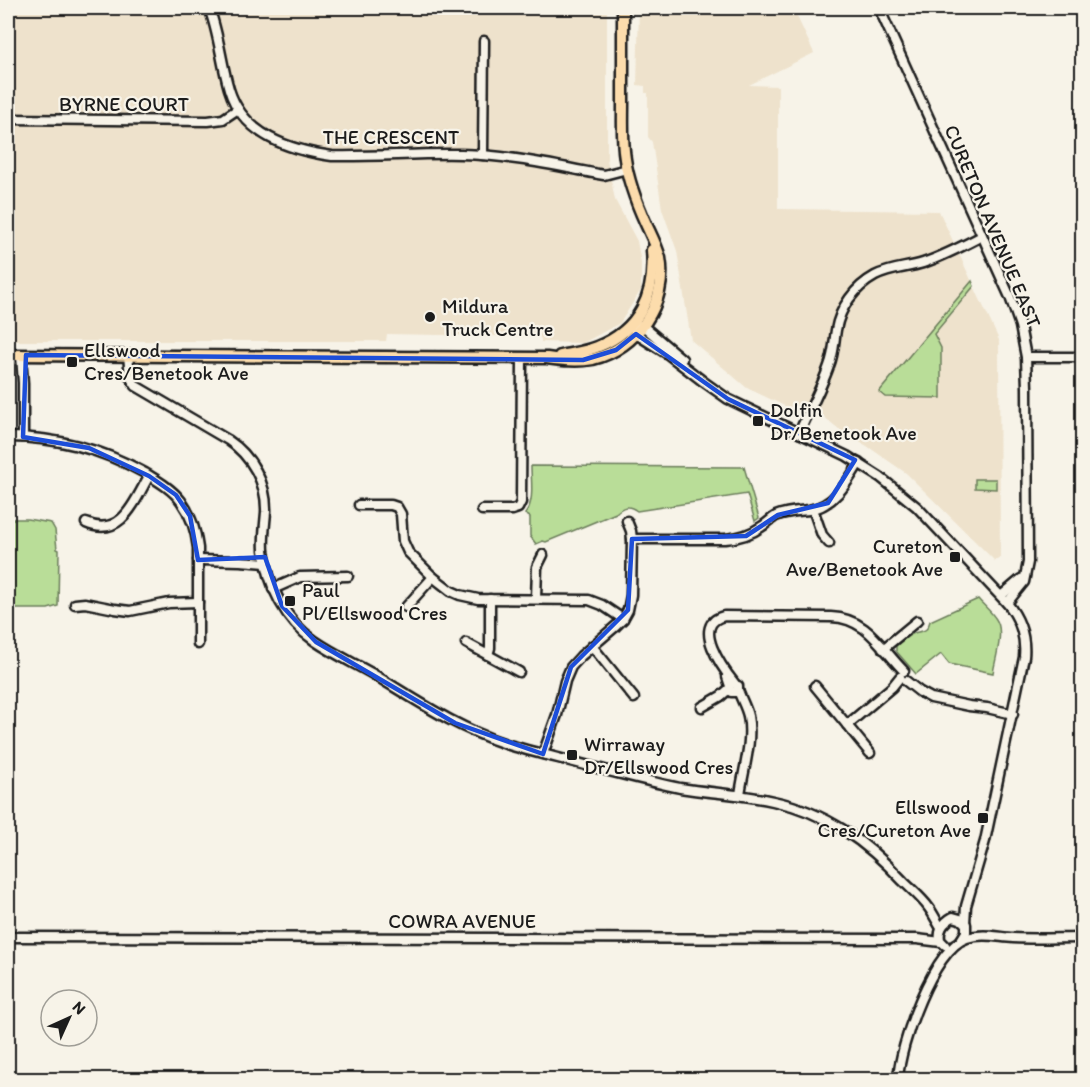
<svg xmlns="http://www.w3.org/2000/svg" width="1090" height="1087" font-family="Itim,sans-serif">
<rect width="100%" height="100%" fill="#f7f3e8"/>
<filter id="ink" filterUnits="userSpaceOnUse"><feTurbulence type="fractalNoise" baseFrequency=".0167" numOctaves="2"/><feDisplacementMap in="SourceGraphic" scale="12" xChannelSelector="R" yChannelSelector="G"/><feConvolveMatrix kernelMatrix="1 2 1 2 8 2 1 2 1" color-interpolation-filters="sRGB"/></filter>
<g filter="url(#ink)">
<g fill="#eee2cc">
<path d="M8 8H607V159L615 200 637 241 641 263V290L620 323 583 343 541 342V339L539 337 387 334 386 341H8Z"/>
<path d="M639 8H793L814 53 749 85 778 86V209L939 211 999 340 1000 558 995 561 906 473 867 446 845 434 824 417 800 407 795 411 747 388 691 340 677 251 662 209 652 142 648 137V93H645V86L637 85Z"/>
</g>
<g fill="#b9dd98" stroke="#6a7c5a" stroke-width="1.5">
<path d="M972 281 974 286 934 334 941 348V398L885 397 879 392Z"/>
<path d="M531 466 744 467 759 518 755 521 747 494 637 511C629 505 623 506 616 513L546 542 543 541 536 544 530 536V517L525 514C535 502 531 481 531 466Z"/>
<path d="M975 479H996V489L975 488Z"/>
<path d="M8 519H27L51 523 55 530 57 549 59 550 58 606 48 609H8Z"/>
<path d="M978 599C984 606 993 613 997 621 1004 633 995 660 993 673L949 664 941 654 916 674 896 651V646C901 642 906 637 912 634 922 629 926 635 930 621Z"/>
</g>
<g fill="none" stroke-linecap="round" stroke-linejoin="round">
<g stroke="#1c1c1c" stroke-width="13">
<g id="minor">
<path d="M209 8C219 34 221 62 229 89 243 135 289 150 332 156 375 157 418 153 461 154 507 155 553 165 598 174L604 175 627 169"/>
<path d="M879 8 1010 297 1020 326 1026 357 1027 388 1028 562 1024 582 1007 603"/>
<path d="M8 119 208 121 223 119 238 109"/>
<path d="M483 155 484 41"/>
<path d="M638 325 643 326 682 359"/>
<path d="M634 328 636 334 669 355 704 382 728 399 847 456 880 477 917 507 1007 603C1020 619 1026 636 1024 657L985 841 966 906 965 923"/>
<path d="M21 355 23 383V437"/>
<path d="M128 355 130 377 136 386 228 440C252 456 267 484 266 512 265 525 263 537 264 550 268 586 285 621 315 641 334 654 354 663 373 674 418 701 455 727 506 744 535 753 564 759 593 767 622 774 650 782 680 788 711 793 742 794 773 801 826 812 867 842 903 881 912 890 922 898 929 908 934 915 937 922 941 928"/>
<path d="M1026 357H1082"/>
<path d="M799 433C809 411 821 389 829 366 834 354 834 342 836 330 840 307 855 287 875 276 890 268 907 268 923 263 944 256 963 246 982 236"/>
<path d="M8 437C57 437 102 449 145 473 158 481 172 489 181 501 192 516 196 531 198 548V644"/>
<path d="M359 505H391L397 507 401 514 403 541 408 552 433 577 451 591 460 595 478 599 589 600 602 605 623 619"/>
<path d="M813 509 822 535 829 543"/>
<path d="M482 510H512L518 508 521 502 522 358"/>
<path d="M86 523C122 539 135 500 149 476"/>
<path d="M632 539H725C739 538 750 535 761 527 766 524 771 519 776 516 787 511 798 511 809 510 834 506 847 483 859 463"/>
<path d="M198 560 240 561 266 563"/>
<path d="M273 589 300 577 348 576"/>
<path d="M1001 596 1021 579"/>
<path d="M536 599 537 567 543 555"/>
<path d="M75 604 85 603 115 609 130 611 169 603 198 602"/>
<path d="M406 607 433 577"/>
<path d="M466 643 519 672"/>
<path d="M592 646 634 698"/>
<path d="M883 649 917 621"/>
<path d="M488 655 490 648V599"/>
<path d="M727 677 730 686 729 690 731 692H737L738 690V686"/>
<path d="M906 681 920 692 931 698 969 706 987 708 1013 714"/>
<path d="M735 684C723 669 690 624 724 616L831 617C867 618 881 648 904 671"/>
<path d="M815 686 870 753"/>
<path d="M738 690C741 699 746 707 748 716 753 742 743 770 740 795"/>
<path d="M702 707 721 696 729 689"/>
<path d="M847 725 892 687 900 677"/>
<path d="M543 754 557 715 565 681 571 667 581 656 616 626 623 619 628 610 631 595 632 539 631 531 627 521"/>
<path d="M8 937 917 939 941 942"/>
<path d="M945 945 940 940C938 930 944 922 953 917L960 919 966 924V932L961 940"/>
<path d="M898 1080C899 1047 933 948 967 938 982 933 997 937 1013 938 1036 939 1059 938 1082 938"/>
</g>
</g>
<g stroke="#1c1c1c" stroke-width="15">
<g id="major">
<path d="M8 355 547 358C562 360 577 362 593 359 637 348 668 303 660 258 657 246 651 235 646 224 637 204 628 181 625 159 622 141 623 122 623 104 623 72 623 40 623 8"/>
<path d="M560 356C573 353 585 352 597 347 640 330 656 294 652 250"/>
</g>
</g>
<use href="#minor" stroke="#f7f3e8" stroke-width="8"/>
<use href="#major" stroke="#fcdcac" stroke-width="10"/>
</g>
</g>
<path fill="none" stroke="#1d4ed8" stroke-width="4.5" stroke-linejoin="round" d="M636 334 728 399 855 460 828 503 778 515 746 536 632 539 628 610 571 667 543 754 455 723 316 642 282 606 265 557 198 560 190 516 176 495 149 476 89 448 23 437 26 355 583 360 616 350Z"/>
<g fill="#1c1c1c" stroke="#f7f3e8" stroke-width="2">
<circle cx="430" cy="317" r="6"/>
<rect x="66" y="356" width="12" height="12" rx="3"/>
<rect x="752" y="415" width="12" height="12" rx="3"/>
<rect x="949" y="551" width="12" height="12" rx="3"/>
<rect x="284" y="595" width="12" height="12" rx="3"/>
<rect x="566" y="749" width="12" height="12" rx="3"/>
<rect x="977" y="812" width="12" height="12" rx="3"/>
</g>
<g text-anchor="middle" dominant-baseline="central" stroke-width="4.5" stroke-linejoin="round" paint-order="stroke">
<g font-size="20" fill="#1c1c1c" stroke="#f7f3e8">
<text x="124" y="104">BYRNE COURT</text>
<text x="391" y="137">THE CRESCENT</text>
<text transform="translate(993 226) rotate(67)">CURETON AVENUE EAST</text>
<text x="462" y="921">COWRA AVENUE</text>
</g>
<g font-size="20" fill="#1c1c1c" stroke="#f7f3e8" text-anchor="start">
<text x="442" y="306">Mildura<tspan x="442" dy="23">Truck Centre</tspan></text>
<text x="84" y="350">Ellswood<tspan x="84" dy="23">Cres/Benetook Ave</tspan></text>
<text x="770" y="410">Dolfin<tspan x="770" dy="23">Dr/Benetook Ave</tspan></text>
<text x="943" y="546" text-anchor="end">Cureton<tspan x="943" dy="23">Ave/Benetook Ave</tspan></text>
<text x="302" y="590">Paul<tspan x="302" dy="23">Pl/Ellswood Cres</tspan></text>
<text x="584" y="744">Wirraway<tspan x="584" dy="23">Dr/Ellswood Cres</tspan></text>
<text x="971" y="807" text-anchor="end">Ellswood<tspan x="971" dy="23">Cres/Cureton Ave</tspan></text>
</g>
</g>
<rect width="1090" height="1087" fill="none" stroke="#f7f3e8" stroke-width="30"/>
<rect x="15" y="15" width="1060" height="1057" fill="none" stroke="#1c1c1c" stroke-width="2" filter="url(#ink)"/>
<g transform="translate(69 1018) rotate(45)"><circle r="28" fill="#f7f3e8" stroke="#9f9d96" stroke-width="1.5"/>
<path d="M0-4.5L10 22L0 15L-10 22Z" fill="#1c1c1c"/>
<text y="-9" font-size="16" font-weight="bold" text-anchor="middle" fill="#1c1c1c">N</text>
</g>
</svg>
